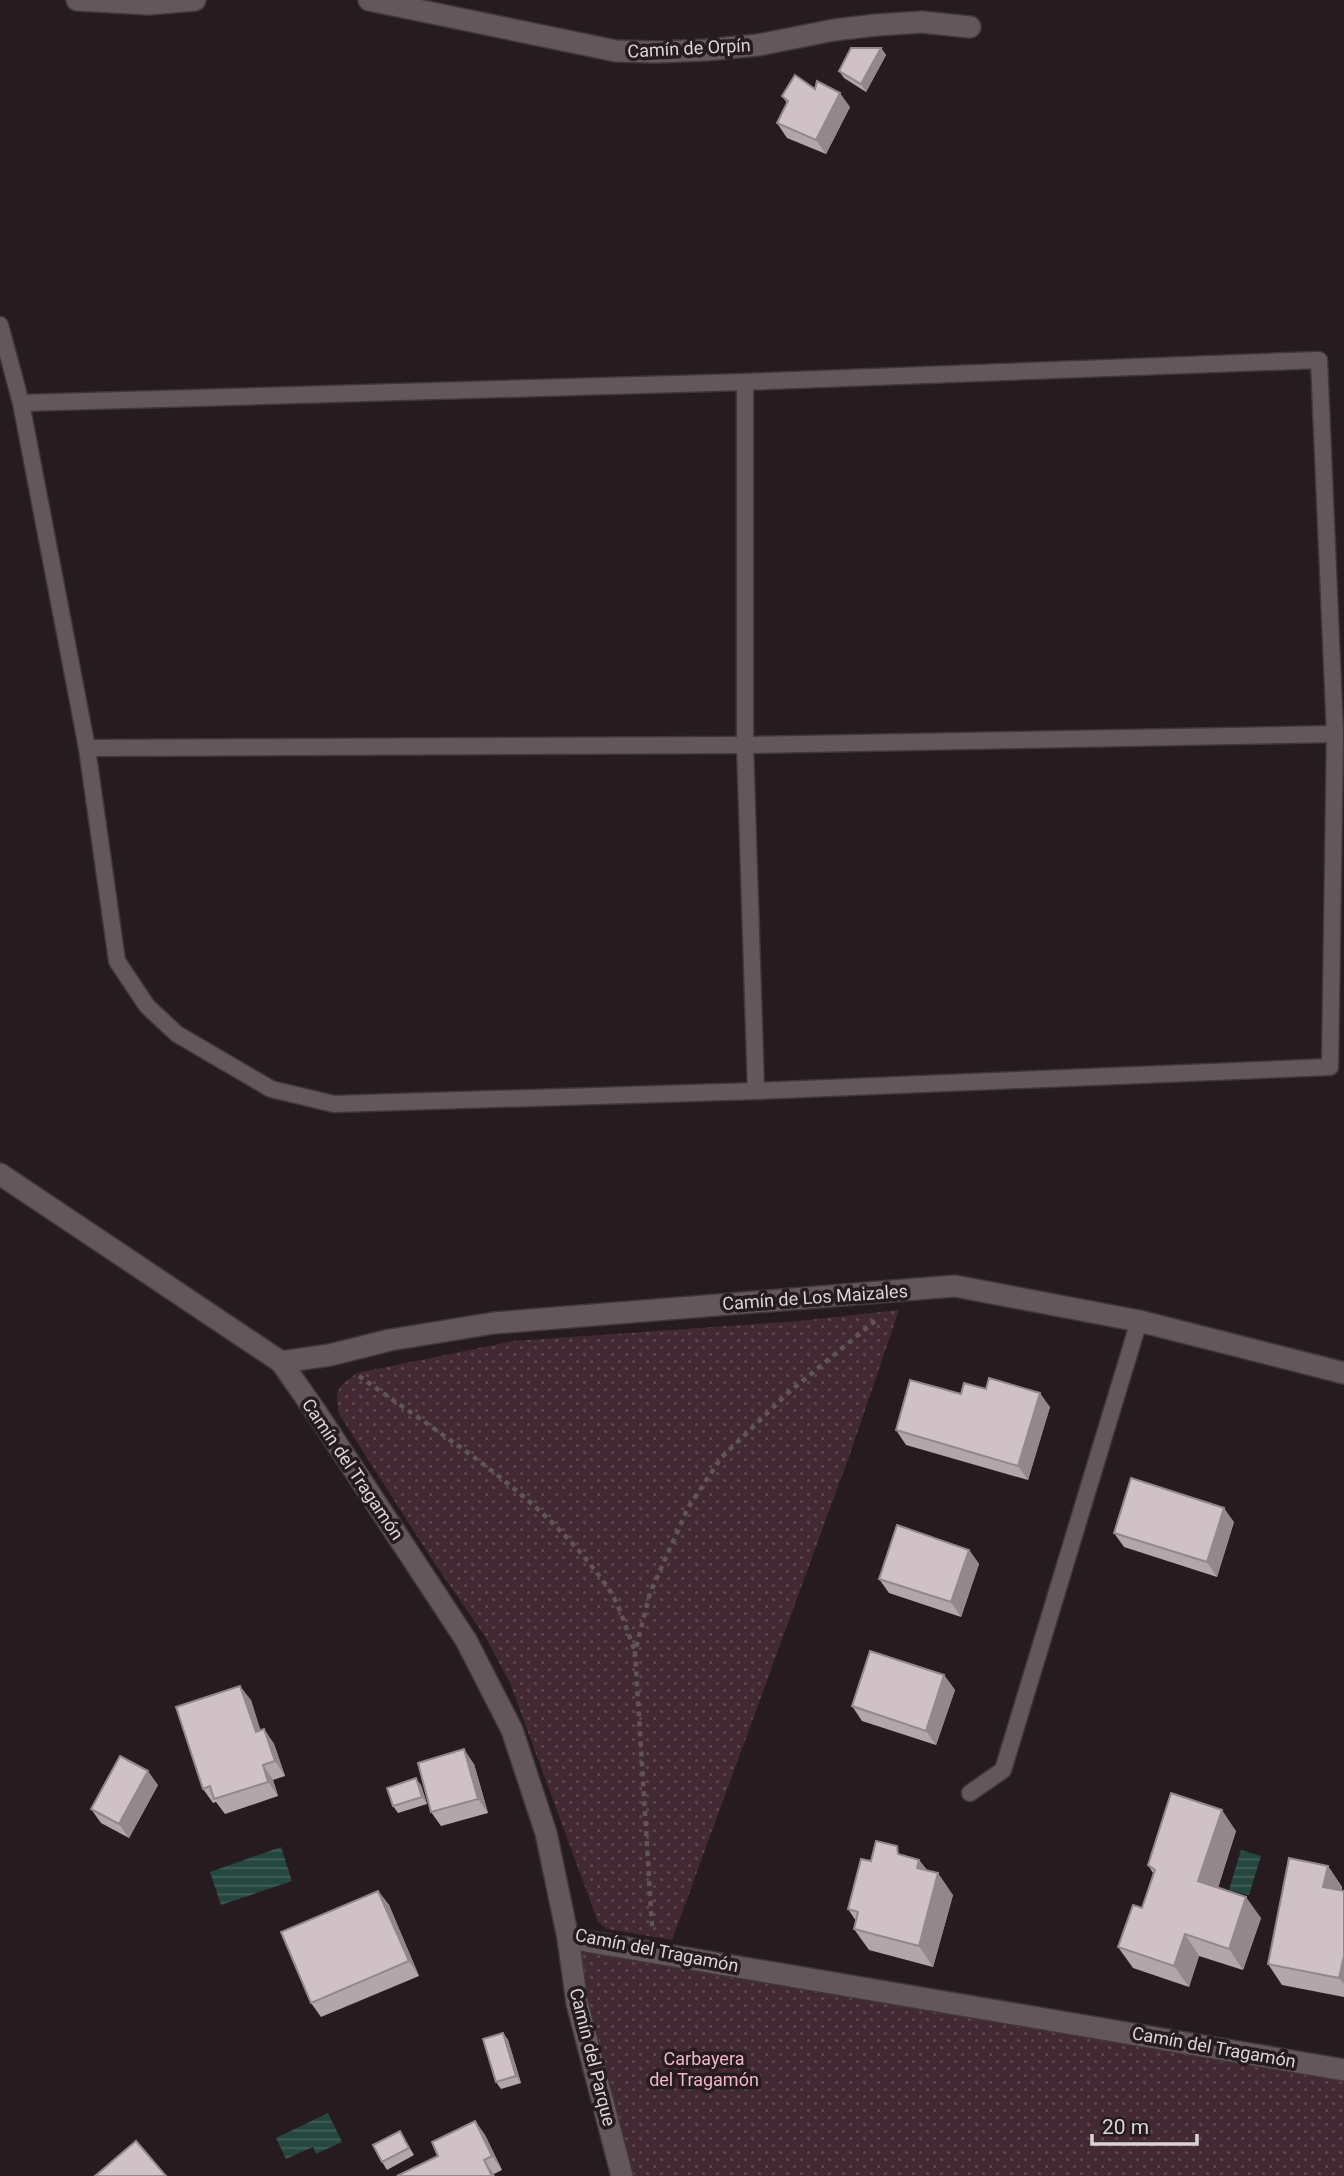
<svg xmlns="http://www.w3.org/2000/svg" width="1344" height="2176" font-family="Roboto,sans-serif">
<defs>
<pattern id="grass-dots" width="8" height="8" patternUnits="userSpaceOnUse" patternTransform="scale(1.75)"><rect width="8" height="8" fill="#432933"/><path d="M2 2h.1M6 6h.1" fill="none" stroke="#5e4750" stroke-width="1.8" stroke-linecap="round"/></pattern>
<pattern id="water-rules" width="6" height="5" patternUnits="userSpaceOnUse" patternTransform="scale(1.75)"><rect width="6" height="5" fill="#24473f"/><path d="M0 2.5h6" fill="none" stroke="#43615a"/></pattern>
</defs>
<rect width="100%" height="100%" fill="#261b1f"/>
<g fill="url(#grass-dots)">
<path d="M899 1310 851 1451 672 1940 607 1929 598 1922 510 1683 486 1638 431 1558 339 1414C335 1388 336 1389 357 1373L514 1341 799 1321Z"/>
<path d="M568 1938 1344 2070V2176H622Z"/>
</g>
<g fill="url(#water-rules)">
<path d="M281 1847 292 1881 221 1905 210 1872Z"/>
<path d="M1241 1850 1261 1856 1249 1895 1229 1890Z"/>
<path d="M328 2113 342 2142 316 2154 313 2147 286 2159 276 2138Z"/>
</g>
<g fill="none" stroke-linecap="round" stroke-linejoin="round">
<g stroke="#3f373a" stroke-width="19">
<g id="lane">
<path d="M0 325 21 403"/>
<path d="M1319 360 1335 734 1330 1067 756 1091 334 1104 271 1089 177 1034 147 1006 117 961 87 748 21 403 745 382Z"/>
<path d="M745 382V745L756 1091"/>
<path d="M87 748 745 745 1335 734"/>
<path d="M970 1793 1003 1770 1139 1321"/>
</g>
</g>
<g stroke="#3f373a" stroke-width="24">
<g id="street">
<path d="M77 0 149 4 195 0"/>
<path d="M369 0 616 51 657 52 706 50 758 45 834 30 876 25 922 22 970 27"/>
<path d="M0 1174 281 1362 316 1412 466 1640 512 1730 546 1833 568 1938 577 2003 622 2176"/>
<path d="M281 1362 330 1355 390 1340 494 1323 955 1286 1139 1321 1344 1373"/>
<path d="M568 1938 1344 2070"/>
</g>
</g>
<g stroke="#605659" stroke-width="4.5" stroke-dasharray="5 5" stroke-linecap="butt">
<path d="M359 1376C448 1440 548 1499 610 1591 621 1608 627 1632 635 1651"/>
<path d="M652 1926 635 1652 650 1593 688 1508 721 1458 788 1393 875 1321"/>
</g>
<use href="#lane" stroke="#64575b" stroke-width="16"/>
<use href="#street" stroke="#64575b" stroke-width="21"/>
</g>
<g fill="#b3a6aa">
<path d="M881 48 886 55 866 92 844 78 839 71Z"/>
<path d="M815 89 850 107 826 154 787 138 777 123 787 103 782 96Z"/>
<path d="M961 1394 1050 1407 1028 1480 906 1445 896 1430Z"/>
<path d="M1234 1522 1217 1577 1124 1547 1114 1533Z"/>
<path d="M969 1550 979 1564 961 1617 889 1593 879 1579Z"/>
<path d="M944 1675 955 1690 936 1745 862 1721 852 1706Z"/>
<path d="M251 1700 260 1731 264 1729 274 1744 285 1776 273 1780 278 1796 225 1814 216 1802 213 1803 203 1789Z"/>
<path d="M474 1764 488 1813 441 1826 431 1812Z"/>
<path d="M158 1785 129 1838 101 1823 91 1809Z"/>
<path d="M421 1785 427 1804 398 1813 393 1806Z"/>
<path d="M1236 1831 1218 1888 1261 1918 1243 1970 1199 1956 1189 1987 1133 1968 1118 1947 1142 1908 1153 1873 1148 1865Z"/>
<path d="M903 1855 919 1860 927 1870 953 1895 933 1967 869 1950 854 1929 856 1921 848 1909 871 1861Z"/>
<path d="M1328 1866 1342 1887V1890L1344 1891V1997L1282 1985 1268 1964Z"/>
<path d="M378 1891 389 1905 419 1976 321 2017 311 2003Z"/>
<path d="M503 2033 508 2040 521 2083 501 2089 496 2082Z"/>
<path d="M475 2121 485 2135 502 2170 494 2174 438 2156Z"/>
<path d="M400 2131 414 2155 387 2170 382 2162Z"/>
</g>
<g fill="#92878b">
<path d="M881 48 886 55 866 92 861 84Z"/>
<path d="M840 93 850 107 826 154 816 140Z"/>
<path d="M1040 1393 1050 1407 1028 1480 1018 1466Z"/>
<path d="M1224 1508 1234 1522 1217 1577 1207 1562Z"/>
<path d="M969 1550 979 1564 961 1617 951 1602Z"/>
<path d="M944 1675 955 1690 936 1745 926 1731Z"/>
<path d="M240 1686 251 1700 266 1747 256 1732Z"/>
<path d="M264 1729 274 1744 285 1776 275 1761Z"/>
<path d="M464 1749 474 1764 488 1813 478 1799Z"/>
<path d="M263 1765 273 1780 278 1796 268 1782Z"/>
<path d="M148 1771 158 1785 129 1838 119 1824Z"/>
<path d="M416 1778 421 1785 427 1804 422 1797Z"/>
<path d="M1222 1810 1236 1831 1213 1902 1198 1881Z"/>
<path d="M919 1860 934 1881 917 1868Z"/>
<path d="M1328 1866 1342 1887 1338 1908 1323 1887Z"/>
<path d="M938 1873 953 1895 933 1967 919 1946Z"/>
<path d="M378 1891 389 1905 419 1976 409 1961Z"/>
<path d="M1246 1897 1261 1918 1243 1970 1229 1949Z"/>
<path d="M1185 1934 1199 1956 1189 1987 1174 1966Z"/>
<path d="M1344 1956V1984L1339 1978Z"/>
<path d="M503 2033 508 2040 521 2083 516 2076Z"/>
<path d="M475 2121 485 2135 502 2170 492 2156Z"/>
<path d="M484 2160 495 2176H492Z"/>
</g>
<g fill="#d0c1c6" stroke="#92878b" stroke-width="2">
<path d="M851 48H881L861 84 839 71Z"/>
<path d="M795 75 815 89 817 81 840 93 816 140 777 123 788 101 782 96Z"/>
<path d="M989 1378 1040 1393 1018 1466 896 1430 910 1380 961 1394 964 1383 986 1389Z"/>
<path d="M1131 1478 1224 1508 1207 1562 1114 1533Z"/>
<path d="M897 1525 969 1550 951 1602 879 1579Z"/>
<path d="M870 1651 944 1675 926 1731 852 1706Z"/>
<path d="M240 1686 256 1732 264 1729 275 1761 263 1765 268 1782 214 1799 210 1786 203 1789 176 1707Z"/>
<path d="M464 1749 478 1799 431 1812 418 1763Z"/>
<path d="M120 1756 148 1771 119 1824 91 1809Z"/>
<path d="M416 1778 422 1797 393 1806 387 1788Z"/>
<path d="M1171 1793 1222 1810 1198 1881 1246 1897 1229 1949 1185 1934 1174 1966 1118 1947 1133 1905 1142 1908 1155 1870 1148 1865Z"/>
<path d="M876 1841 897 1846 898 1854 919 1860 917 1868 938 1873 919 1946 854 1929 858 1912 848 1909 861 1859 871 1861Z"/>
<path d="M1289 1858 1328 1866 1323 1887 1344 1891V1956L1339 1978 1268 1964Z"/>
<path d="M378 1891 409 1961 311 2003 281 1932Z"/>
<path d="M503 2033 516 2076 496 2082 483 2039Z"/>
<path d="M475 2121 492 2156 484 2160 492 2176H397L438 2156 432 2142Z"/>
<path d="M400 2131 409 2148 382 2162 373 2145Z"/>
<path d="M136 2141 166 2176H95Z"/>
</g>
<g text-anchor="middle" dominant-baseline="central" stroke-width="7" stroke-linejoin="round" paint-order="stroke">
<g font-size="18" fill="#dbd3d6" stroke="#261b1f">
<text transform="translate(689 48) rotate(-3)">Camín de Orpín</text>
<text transform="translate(815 1297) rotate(-4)">Camín de Los Maizales</text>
<text transform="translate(353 1469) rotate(56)">Camín del Tragamón</text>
<text transform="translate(657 1950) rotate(11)">Camín del Tragamón</text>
<text transform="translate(1214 2047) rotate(10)">Camín del Tragamón</text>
<text transform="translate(593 2057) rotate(76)">Camín del Parque</text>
</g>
<g font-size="18" fill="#f0b5cb" stroke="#261b1f">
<text x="704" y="2058">Carbayera<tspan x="704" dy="21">del Tragamón</tspan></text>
</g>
</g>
<path d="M1092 2134v10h105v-10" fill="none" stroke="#dbd3d6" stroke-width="3.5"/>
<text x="1102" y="2134" font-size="21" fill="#dbd3d6" stroke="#261b1f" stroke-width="5" paint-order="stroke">20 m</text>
</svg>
